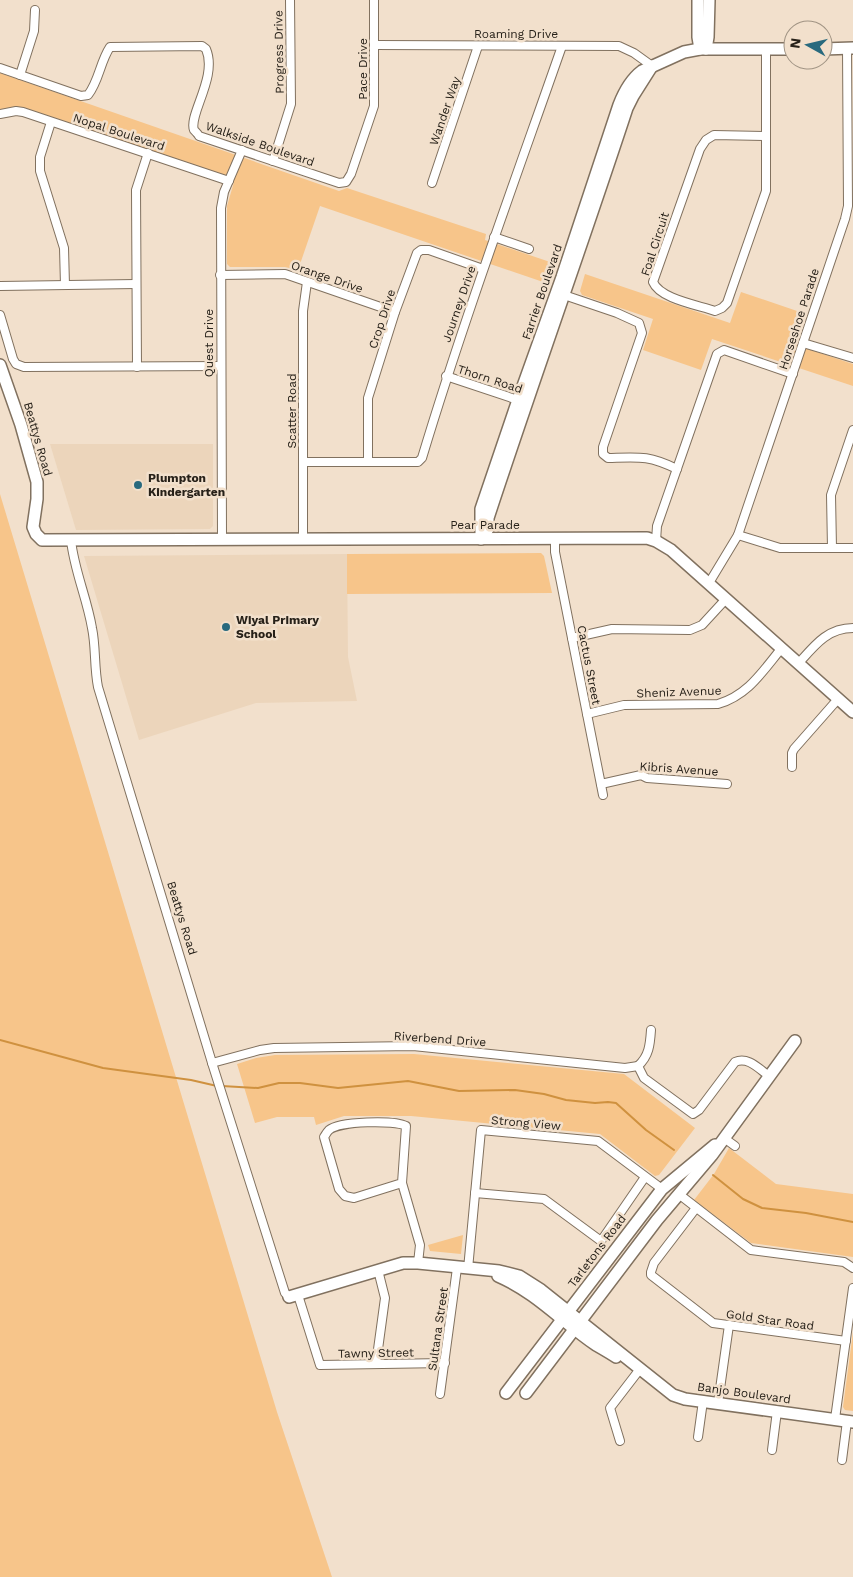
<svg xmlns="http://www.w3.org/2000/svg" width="853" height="1577" font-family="'Work Sans',sans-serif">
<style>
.built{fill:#ecd5bb}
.green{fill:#f7c58a}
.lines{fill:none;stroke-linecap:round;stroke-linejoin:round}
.stream{stroke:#cf913f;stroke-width:2}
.street-casing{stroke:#81715f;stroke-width:10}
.secondary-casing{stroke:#81715f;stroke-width:14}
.street{stroke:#fff;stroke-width:8}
.secondary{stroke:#fff;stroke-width:11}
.poi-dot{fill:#296a7e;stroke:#f2e0cc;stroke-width:2}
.labels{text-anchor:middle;stroke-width:5;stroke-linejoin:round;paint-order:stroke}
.street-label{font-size:12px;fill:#272119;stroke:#f2e0cc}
.poi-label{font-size:12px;font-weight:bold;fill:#272119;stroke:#f2e0cc;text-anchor:start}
</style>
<rect width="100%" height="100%" fill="#f2e0cc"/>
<g class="built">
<polygon points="50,444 213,444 213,526 210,529 76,530"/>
<polygon points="347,554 348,657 357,701 256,703 139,740 84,556"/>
</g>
<g class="green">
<polygon points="0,73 339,191 347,188 486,234 485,240 556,264 549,284 320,206 298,270 285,267 230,267 227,264 227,206 234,182 23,112 0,114"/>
<polygon points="585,274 730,323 741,292 800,312 790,343 853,364 853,386 712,339 701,370 643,350 653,319 582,295 580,291"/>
<polygon points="0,494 277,1412 332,1577 0,1577"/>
<polygon points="541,553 544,556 552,593 347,594 347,554"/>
<polygon points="414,1054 624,1074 695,1128 659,1175 655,1176 600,1134 411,1116 344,1116 316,1125 314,1117 277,1117 255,1123 237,1064 256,1058 275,1055"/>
<polygon points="729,1148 776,1184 853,1194 853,1257 751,1243 694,1200 714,1174"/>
<polygon points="463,1235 461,1254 430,1251 428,1245"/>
<polygon points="853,1332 853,1411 845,1410 843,1407"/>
</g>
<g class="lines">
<g class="stream">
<polyline points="0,1040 103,1068 191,1080 217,1086"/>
<polyline points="222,1086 258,1088 279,1083 300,1083 338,1088 408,1081 459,1091 515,1090 544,1094 566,1100 595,1103 608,1102 616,1103 646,1130 674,1150"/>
<polyline points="713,1175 743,1199 762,1208 806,1213 853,1222"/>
</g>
<g class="street-casing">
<g id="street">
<polyline points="375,45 619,46 634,53 652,66"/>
<path d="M 0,68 L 81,96 L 88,95 C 99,81 100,62 110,47 L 202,46 L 206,49 C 218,77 188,115 194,130 C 195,131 198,134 199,136 L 339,183 L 346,182 L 351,174 L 374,106 L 374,0"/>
<polyline points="20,75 34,31 35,10"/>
<polyline points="0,114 16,111 23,112 229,181"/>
<polyline points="51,122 40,157 40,171 64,248 65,285"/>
<path d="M 766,136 L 714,135 L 706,140 L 700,149 L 653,282 C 660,299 698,305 715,311 L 722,308 L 727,303 L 766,191 L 766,50"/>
<polyline points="273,161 291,104 290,0"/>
<polyline points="432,183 478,46"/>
<polyline points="494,237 529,249"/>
<polyline points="220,275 285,274 395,312"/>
<polyline points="0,286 136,284"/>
<path d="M 561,294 L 617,313 L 639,323 L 642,333 L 603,447 L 603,454 L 608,458 C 639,457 648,455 677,469"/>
<polyline points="0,315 13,359 16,364 24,367 221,366"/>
<polyline points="803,343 853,358"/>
<polyline points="137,367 136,190 148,153"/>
<polyline points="446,376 521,401"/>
<path d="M 303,462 L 418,462 L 422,458 C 464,319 514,183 562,46"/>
<polyline points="368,462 368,398 395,312 417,253 421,250 429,250 483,269"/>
<polyline points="738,535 780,548 853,548"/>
<polyline points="555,538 555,552 603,795"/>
<path d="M 71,540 C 74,570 87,598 92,628 C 96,647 94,667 98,687 L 213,1066 L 285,1293 L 289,1297"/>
<polyline points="222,540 221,208 224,192 242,150"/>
<polyline points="303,540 303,311 307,282"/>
<polyline points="656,541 657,526 717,354 724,350 793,374"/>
<polyline points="832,548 831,495 853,430"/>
<polyline points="709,583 738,535 845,219 848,206 847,48"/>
<polyline points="572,638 612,629 690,630 702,625 725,600"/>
<path d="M 798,664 C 814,646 827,628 853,628"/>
<path d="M 587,714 L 624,705 L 718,704 C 748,695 762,672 781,649"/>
<polyline points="792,767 792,753 794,749 838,699"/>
<polyline points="601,784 641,775 647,778 727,784"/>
<polyline points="212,1063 260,1050 274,1048 413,1046 625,1068 638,1066"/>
<path d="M 638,1066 L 644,1078 L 693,1114 L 699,1110 L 735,1062 C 748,1056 759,1069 769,1076"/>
<path d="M 638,1066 C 649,1056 650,1045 651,1030"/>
<polyline points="724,1138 735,1146"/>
<path d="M 402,1183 L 354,1198 L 345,1196 L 339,1189 L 324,1137 C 326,1134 327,1132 329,1130 C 339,1121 395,1120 406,1126 L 402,1183 L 420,1245 L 418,1263"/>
<polyline points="475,1193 544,1199 601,1241 645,1177"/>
<polyline points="680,1195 751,1250 844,1262 853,1268"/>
<polyline points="696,1208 654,1263 651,1272 651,1275 713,1323 846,1341"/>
<polyline points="468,1269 481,1130 598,1141 662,1189"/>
<polyline points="298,1295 320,1365 445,1363"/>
<polyline points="376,1364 385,1298 378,1270"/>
<polyline points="440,1394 457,1268"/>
<polyline points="718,1403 729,1325"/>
<polyline points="835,1419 853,1288"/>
<polyline points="698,1437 703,1401"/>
<polyline points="620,1441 610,1408 640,1369"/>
<polyline points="772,1450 777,1411"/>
<polyline points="842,1460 847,1421"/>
</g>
</g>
<g class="secondary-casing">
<g id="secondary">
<polyline points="698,0 698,37 700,49"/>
<polyline points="706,49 708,37 709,0"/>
<polyline points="823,49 853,48"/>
<polyline points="0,365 21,425 37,482 37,499 33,527 36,534 42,540 647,538 656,541 671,550 853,712"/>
<path d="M 488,529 L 488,518 C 533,381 582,245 627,108 L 633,96 L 652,66"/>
<path d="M 481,539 L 481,509 L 518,400 L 562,277 L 619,105 C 624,92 630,80 642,71 L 684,52 L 700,49 L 793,49"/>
<path d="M 498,1276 C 537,1293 562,1322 596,1345 C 603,1349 610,1353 616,1357"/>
<polyline points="289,1297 403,1263 418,1263 499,1271 519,1276 541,1290 673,1395 685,1399 853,1422"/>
<polyline points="506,1393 662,1189 715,1145"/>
<polyline points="526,1393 657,1220 712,1155 795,1041"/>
</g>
</g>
<use href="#street" class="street"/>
<use href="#secondary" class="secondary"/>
</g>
<g class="poi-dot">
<circle cx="138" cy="485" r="5"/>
<circle cx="226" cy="627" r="5"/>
</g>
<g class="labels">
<g class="street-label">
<text x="516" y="38">Roaming Drive</text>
<text transform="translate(279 52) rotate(-91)" y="4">Progress Drive</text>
<text transform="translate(363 69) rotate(-90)" y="4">Pace Drive</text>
<text transform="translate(445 111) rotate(-71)" y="4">Wander Way</text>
<text transform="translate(119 132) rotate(18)" y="4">Nopal Boulevard</text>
<text transform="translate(260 144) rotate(19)" y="4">Walkside Boulevard</text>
<text transform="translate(655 244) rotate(-72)" y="4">Foal Circuit</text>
<text transform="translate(327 277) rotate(19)" y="4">Orange Drive</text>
<text transform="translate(542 292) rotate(-71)" y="4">Farrier Boulevard</text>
<text transform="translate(459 304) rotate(-71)" y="4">Journey Drive</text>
<text transform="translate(382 319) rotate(-72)" y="4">Crop Drive</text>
<text transform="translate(799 319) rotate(-72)" y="4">Horseshoe Parade</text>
<text transform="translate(209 343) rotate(-90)" y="4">Quest Drive</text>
<text transform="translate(490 379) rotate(18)" y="4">Thorn Road</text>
<text transform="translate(292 411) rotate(-90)" y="4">Scatter Road</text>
<text transform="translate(38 439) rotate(74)" y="4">Beattys Road</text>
<text x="485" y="529">Pear Parade</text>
<text transform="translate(589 665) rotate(79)" y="4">Cactus Street</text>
<text transform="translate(679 692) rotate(-2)" y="4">Sheniz Avenue</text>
<text transform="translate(679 769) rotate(4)" y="4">Kibris Avenue</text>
<text transform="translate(182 918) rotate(73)" y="4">Beattys Road</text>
<text transform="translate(440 1039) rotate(4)" y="4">Riverbend Drive</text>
<text transform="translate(526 1123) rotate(5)" y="4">Strong View</text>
<text transform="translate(597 1251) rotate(-53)" y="4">Tarletons Road</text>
<text transform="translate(770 1320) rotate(8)" y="4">Gold Star Road</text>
<text transform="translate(438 1329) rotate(-82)" y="4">Sultana Street</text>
<text transform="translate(376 1353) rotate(-1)" y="4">Tawny Street</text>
<text transform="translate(744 1393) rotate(8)" y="4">Banjo Boulevard</text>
</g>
<g class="poi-label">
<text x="148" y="482">Plumpton<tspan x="148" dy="14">Kindergarten</tspan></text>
<text x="236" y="624">Wiyal Primary<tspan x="236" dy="14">School</tspan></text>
</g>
</g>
<g transform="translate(808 45) rotate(278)"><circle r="24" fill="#f2e0cc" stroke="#a19484"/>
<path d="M0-4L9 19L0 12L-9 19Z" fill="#296a7e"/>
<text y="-8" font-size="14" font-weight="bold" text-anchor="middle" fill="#272119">N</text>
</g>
</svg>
